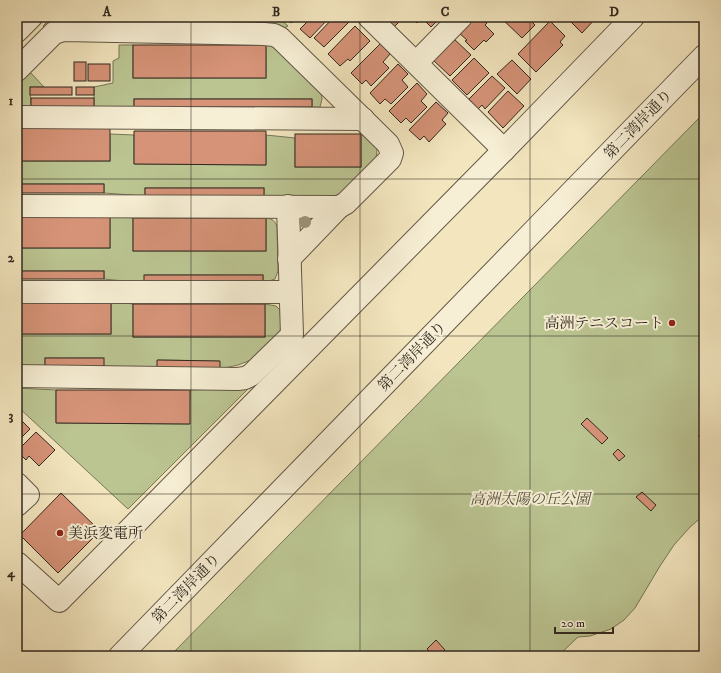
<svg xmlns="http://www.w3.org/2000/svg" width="721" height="673" font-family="'IM FELL DW Pica','Noto Serif JP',serif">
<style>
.green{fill:#bbc592;stroke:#767658}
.building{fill:#d69378;stroke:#31281f}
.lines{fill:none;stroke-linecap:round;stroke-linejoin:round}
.minor-casing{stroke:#625847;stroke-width:24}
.minor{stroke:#f7efd5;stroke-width:22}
.tree{fill:#9c9377}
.grid{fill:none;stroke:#31281f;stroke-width:1;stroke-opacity:0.55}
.poi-dot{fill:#8f2418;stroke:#f7efd5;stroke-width:1.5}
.labels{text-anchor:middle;stroke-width:4;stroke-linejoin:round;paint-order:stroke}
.street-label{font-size:15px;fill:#31281f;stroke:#f7efd5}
.poi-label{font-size:15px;fill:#31281f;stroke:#f7efd5;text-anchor:end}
.park-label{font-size:15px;font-style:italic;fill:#544f3c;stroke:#f7efd5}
.neatline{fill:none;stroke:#31281f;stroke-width:1.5}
.grid-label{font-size:13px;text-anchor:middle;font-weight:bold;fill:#31281f}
</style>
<rect width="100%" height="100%" fill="#f3e6bf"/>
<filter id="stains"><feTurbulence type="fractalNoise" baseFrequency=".005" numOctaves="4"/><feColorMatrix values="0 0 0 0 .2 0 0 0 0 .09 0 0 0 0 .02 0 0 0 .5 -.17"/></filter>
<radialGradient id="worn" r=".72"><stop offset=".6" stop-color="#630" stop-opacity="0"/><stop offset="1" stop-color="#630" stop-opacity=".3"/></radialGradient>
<g class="green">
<polygon points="52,17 70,17 70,21 46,29 43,26"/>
<polygon points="120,17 146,17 146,23 120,22"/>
<polygon points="265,17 278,17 288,26 284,28 275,24 265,23"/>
<polygon points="119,45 133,45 133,78 266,78 266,45 273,45 321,93 322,99 320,107 312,107 312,99 134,99 134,107 94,107 94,87 113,83 113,61 119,58"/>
<polygon points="29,71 44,87 30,87 31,107 17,106 17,85"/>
<polygon points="704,113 704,515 690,527 674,545 660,566 635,608 624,620 611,629 590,636 578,637 558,656 170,656"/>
<path d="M 110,134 L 134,135 L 134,164 L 266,165 L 266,135 L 295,138 L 295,167 L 361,167 L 361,134 C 374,140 379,143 376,158 L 343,194 L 336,196 L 264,196 L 264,188 L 145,188 L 145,196 L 104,193 L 104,184 L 17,184 L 17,161 L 110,161 Z"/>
<path d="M 110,215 L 133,218 L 133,251 L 266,251 L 266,218 C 273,219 275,221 277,227 L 278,271 L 275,279 L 263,283 L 263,275 L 145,275 L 144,283 L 104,279 L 104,271 L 17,271 L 17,248 L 110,248 Z"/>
<polygon points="111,301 133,304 133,337 265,337 265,304 276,306 280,310 281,324 280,332 251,360 238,365 220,369 219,361 158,360 157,369 104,366 103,358 45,358 45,366 17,365 17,334 111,334"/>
<polygon points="17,388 56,390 56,423 189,424 190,390 249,388 128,509 17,406"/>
</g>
<g class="building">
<rect x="146" y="17" width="119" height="6"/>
<polygon points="285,17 297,17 291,23"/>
<polygon points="312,17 330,17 310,38 300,29"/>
<polygon points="334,17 348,17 351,20 324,47 314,38"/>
<polygon points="394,17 401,17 403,18 394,27 389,22"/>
<polygon points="411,17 441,17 431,27 422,18 417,23"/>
<polygon points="475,17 480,17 487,23 485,25 494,34 486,42 484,40 474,50 465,41 467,40 459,33"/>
<polygon points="500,17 527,17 535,25 522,38"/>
<polygon points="566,17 597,17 582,33"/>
<polygon points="550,21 565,36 560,42 563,45 536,72 518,54"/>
<polygon points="355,26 370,41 350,61 348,59 340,66 328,54"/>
<polygon points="453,38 471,55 450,76 432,59"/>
<polygon points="380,44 390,54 383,62 389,68 371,86 366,80 362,84 351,73"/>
<rect x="133" y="45" width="133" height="33"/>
<polygon points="474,58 489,73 467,95 452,80"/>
<polygon points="512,60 531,79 517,94 497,74"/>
<rect x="74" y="62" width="12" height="19"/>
<rect x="88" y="64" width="22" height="17"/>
<polygon points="398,64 408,74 402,80 408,87 391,104 385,99 380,104 370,93"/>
<polygon points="492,76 505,88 485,109 482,105 478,109 469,99"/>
<polygon points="417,83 427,94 421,101 427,107 411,123 406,118 401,123 389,111"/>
<rect x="30" y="87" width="42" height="8"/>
<rect x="76" y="87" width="18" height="8"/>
<polygon points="508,91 524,106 503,128 488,112"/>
<rect x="31" y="98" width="63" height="9"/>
<rect x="134" y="99" width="178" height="8"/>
<polygon points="436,102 448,113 442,120 446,124 429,142 424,136 420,140 409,130"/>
<rect x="17" y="128" width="93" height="33"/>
<polygon points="134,131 266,131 266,165 134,164"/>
<rect x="295" y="134" width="66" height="33"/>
<rect x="17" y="184" width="87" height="9"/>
<rect x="145" y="188" width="119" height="8"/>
<rect x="17" y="215" width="93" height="33"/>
<rect x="133" y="218" width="133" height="33"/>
<rect x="17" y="271" width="87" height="8"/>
<rect x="144" y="275" width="119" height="8"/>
<rect x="17" y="301" width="94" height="33"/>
<rect x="133" y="304" width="132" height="33"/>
<rect x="45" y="358" width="59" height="8"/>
<polygon points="157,360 220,361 220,369 157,369"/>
<polygon points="56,390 190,390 190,424 56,423"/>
<polygon points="17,416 30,429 17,442"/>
<polygon points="587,418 608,438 602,444 581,424"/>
<polygon points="704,430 704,441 698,436"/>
<polygon points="36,432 55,450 39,466 29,456 26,460 17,451"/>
<polygon points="618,449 625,456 619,461 613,454"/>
<polygon points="642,492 656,505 651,511 636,497"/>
<polygon points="61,493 100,531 58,573 20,535"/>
<polygon points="436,640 445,650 439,656 434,656 427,649"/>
</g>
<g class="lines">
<g class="minor-casing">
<g id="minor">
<polyline points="369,17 504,150"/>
<polyline points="17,31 31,17"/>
<polyline points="416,63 461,17"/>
<polyline points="17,70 54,33 63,30 264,34 274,35 280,38 388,144 392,153 390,159 346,203 339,207 17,206"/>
<polyline points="17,117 363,119"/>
<polyline points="289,259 339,207"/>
<polyline points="17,292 290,292"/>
<polyline points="17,376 238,379 245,378 251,375 292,335 288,206"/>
<polyline points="17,484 28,495 17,505"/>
<polyline points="17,563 59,601 504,150 633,17"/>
<polyline points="120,656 704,56"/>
</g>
</g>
<use href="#minor" class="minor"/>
</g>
<circle class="tree" cx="305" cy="222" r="6"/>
<path class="grid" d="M 191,17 L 191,656M 360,17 L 360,656M 530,17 L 530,656M 17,179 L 704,179M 17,336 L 704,336M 17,494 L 704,494"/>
<g class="poi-dot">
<circle cx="672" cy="323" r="4"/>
<circle cx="60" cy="533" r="4"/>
</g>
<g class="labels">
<g class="street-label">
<text transform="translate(638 124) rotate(-46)" y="5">第二湾岸通り</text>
<text transform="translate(412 356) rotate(-46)" y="5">第二湾岸通り</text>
<text transform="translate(186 588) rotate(-46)" y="5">第二湾岸通り</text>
</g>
<g class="poi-label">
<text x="664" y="328">高洲テニスコート</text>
<text x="68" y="538" text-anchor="start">美浜変電所</text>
</g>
<g class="park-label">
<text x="530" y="504">高洲太陽の丘公園</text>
</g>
</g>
<rect width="721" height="673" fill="none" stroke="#f3e6bf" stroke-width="44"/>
<path d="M555 627v6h58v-6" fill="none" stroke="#31281f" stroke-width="2"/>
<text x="561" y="627" font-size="12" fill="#31281f" stroke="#f7efd5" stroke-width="3" paint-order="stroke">20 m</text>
<rect x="22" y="22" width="677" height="629" class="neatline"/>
<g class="grid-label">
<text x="107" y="16">A</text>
<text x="276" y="16">B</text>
<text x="445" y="16">C</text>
<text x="614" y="16">D</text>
<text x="11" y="105">1</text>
<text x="11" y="262">2</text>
<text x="11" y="420">3</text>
<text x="11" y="577">4</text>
</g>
<rect width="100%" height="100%" filter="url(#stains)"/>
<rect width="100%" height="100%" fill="url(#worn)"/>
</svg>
